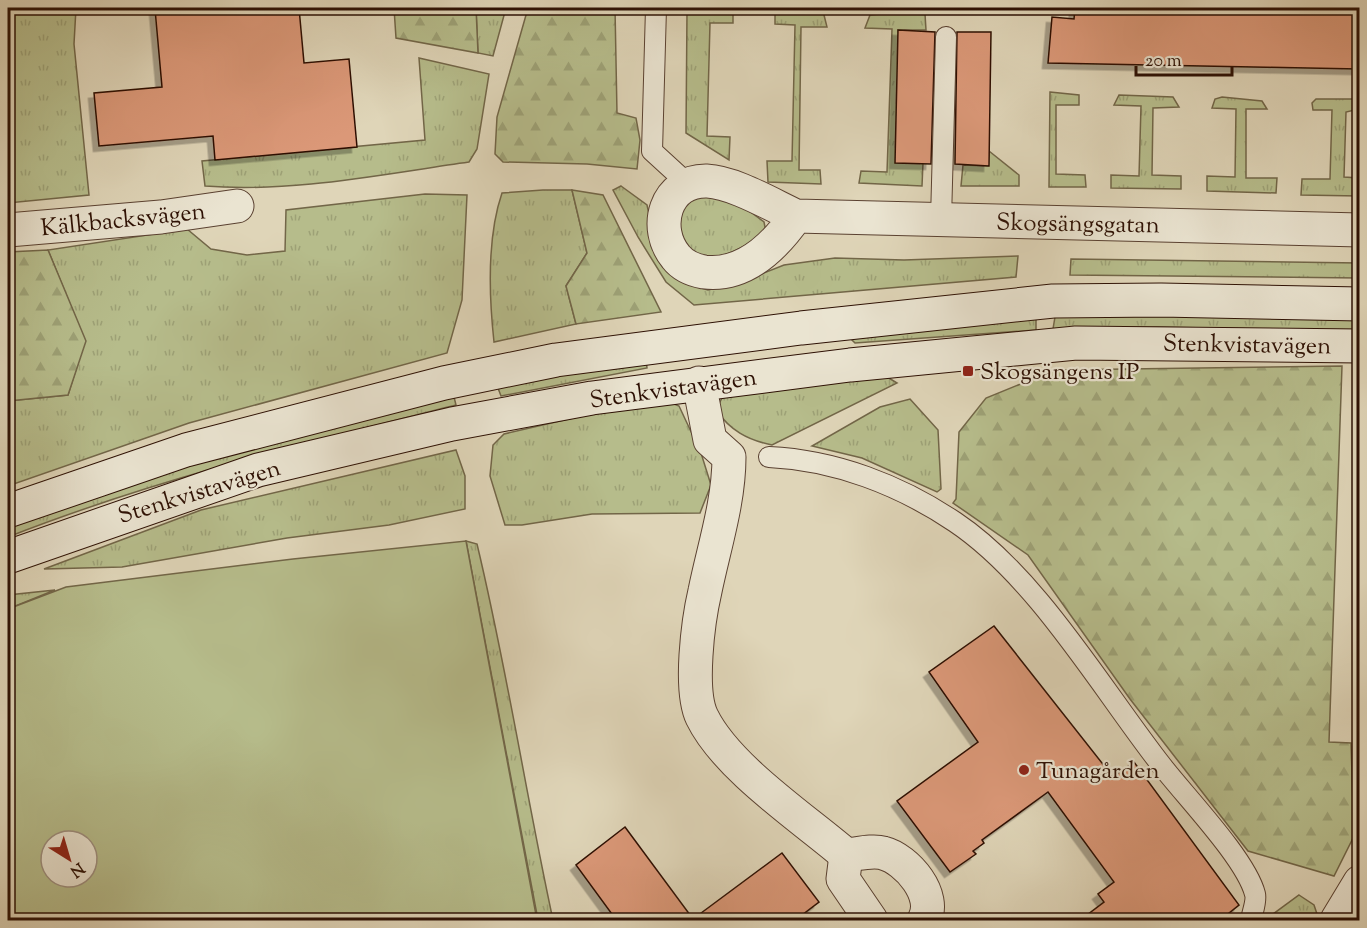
<svg xmlns="http://www.w3.org/2000/svg" width="1367" height="928" font-family="'Sorts Mill Goudy',serif">
<style>
.grass{fill:url(#grass-tufts);stroke:#726648;stroke-width:1.5}
.forest{fill:url(#forest-firs);stroke:#726648;stroke-width:1.5}
.pitch{fill:#b6bc8b;stroke:#726648;stroke-width:1.5;fill-rule:evenodd}
.building{fill:#db9878;stroke:#2d1004;stroke-width:1.5;filter:url(#shadow)}
.lines{fill:none;stroke-linecap:round;stroke-linejoin:round}
.service-casing{stroke:#5a4131;stroke-width:22}
.minor-casing{stroke:#5a4131;stroke-width:35}
.secondary-casing{stroke:#2d1004;stroke-width:35}
.service{stroke:#eae4d1;stroke-width:20}
.minor{stroke:#eae4d1;stroke-width:33}
.secondary{stroke:#eae4d1;stroke-width:33}
.poi-dot{fill:#8f2418;stroke:#eae4d1;stroke-width:2}
.labels{text-anchor:middle;stroke-width:4.5;stroke-linejoin:round;paint-order:stroke}
.street-label{font-size:24px;fill:#2d1004;stroke:#eae4d1}
.poi-label{font-size:24px;fill:#2d1004;stroke:#eae4d1;text-anchor:start}
</style>
<defs>
<pattern id="grass-tufts" width="24" height="20" patternUnits="userSpaceOnUse" patternTransform="scale(1.5)"><rect width="24" height="20" fill="#b6bc8b"/><path d="M3 7l-1-3M5 7V3M7 7l1-3M15 17l-1-3M17 17v-4M19 17l1-3" fill="none" stroke="#9da176"/></pattern>
<pattern id="forest-firs" width="22" height="20" patternUnits="userSpaceOnUse" patternTransform="scale(1.5)"><rect width="22" height="20" fill="#b6bc8b"/><path d="M5 1l3.5 6h-7zM16 11l3.5 6h-7z" fill="#9da176"/></pattern>
<filter id="shadow"><feDropShadow dx="-5.5" dy="5.5" stdDeviation="0" flood-color="#0004"/></filter>
</defs>
<rect width="100%" height="100%" fill="#dfd5b8"/>
<filter id="stains"><feTurbulence type="fractalNoise" baseFrequency=".00333" numOctaves="4"/><feColorMatrix values="0 0 0 0 .2 0 0 0 0 .09 0 0 0 0 .02 0 0 0 .5 -.17"/></filter>
<radialGradient id="worn" r=".72"><stop offset=".6" stop-color="#630" stop-opacity="0"/><stop offset="1" stop-color="#630" stop-opacity=".3"/></radialGradient>
<g class="grass">
<polygon points="8,8 76,8 74,44 89,195 8,203"/>
<polygon points="476,8 506,8 493,56 478,53"/>
<polygon points="823,11 827,27 801,27 799,170 820,170 821,184 768,182 767,161 792,161 795,25 775,24 775,12"/>
<polygon points="687,12 733,12 733,23 710,23 707,136 730,137 729,160 686,133"/>
<polygon points="892,13 925,14 926,30 898,30 923,163 922,186 859,183 861,171 887,172 892,29 865,28 870,15"/>
<path d="M 419,58 L 489,74 L 477,149 L 469,162 C 383,174 292,193 205,186 L 202,161 L 425,140 Z"/>
<polygon points="1050,92 1079,95 1079,105 1056,105 1056,174 1085,175 1086,187 1049,187"/>
<polygon points="1119,95 1173,97 1179,107 1153,108 1152,175 1181,176 1181,189 1111,188 1111,175 1139,176 1141,106 1114,105"/>
<polygon points="1222,97 1262,101 1267,109 1246,109 1246,178 1277,178 1276,193 1207,191 1207,176 1235,177 1236,109 1212,108 1215,99"/>
<polygon points="1316,99 1353,99 1359,101 1359,109 1346,112 1344,177 1359,178 1359,196 1301,195 1302,179 1330,179 1332,110 1313,110 1312,103"/>
<polygon points="989,151 1019,175 1019,186 961,186 963,165 988,166"/>
<polygon points="621,186 647,205 654,237 684,283 708,290 744,281 784,265 835,258 904,260 1018,256 1016,277 694,305 666,282 638,237 613,190"/>
<path d="M 543,190 L 572,190 L 587,253 L 566,286 L 576,324 L 494,342 C 489,296 487,237 502,193 Z"/>
<polygon points="425,194 467,195 462,300 447,353 189,423 8,486 8,401 68,395 85,341 48,250 187,229 211,249 247,255 285,251 286,210"/>
<path d="M 695,195 L 733,199 L 764,222 L 766,232 C 753,242 729,256 712,258 C 688,261 670,229 681,209 C 684,204 691,199 695,195 Z"/>
<polygon points="1071,259 1359,263 1359,278 1070,275"/>
<polygon points="1083,315 1360,319 1359,331 1158,327 1053,329 1055,317"/>
<polygon points="1036,319 1036,330 855,343 849,337"/>
<polygon points="646,360 647,368 501,396 498,388 508,383"/>
<path d="M 874,369 L 897,383 L 772,445 C 747,440 730,430 716,410 L 726,390 Z"/>
<path d="M 454,397 L 456,405 C 305,443 153,480 8,537 L 8,526 L 153,475 Z"/>
<polygon points="660,398 679,406 701,453 711,485 700,513 592,514 522,525 505,525 490,476 493,445 504,434"/>
<polygon points="910,399 938,430 941,489 937,492 862,458 812,446 880,407"/>
<polygon points="456,450 465,476 465,509 389,525 287,538 122,567 44,569 201,510"/>
<path d="M 466,541 L 477,544 C 507,669 526,795 553,920 L 538,920 Z"/>
<polygon points="55,590 8,609 8,595"/>
<polygon points="1299,895 1314,905 1317,914 1313,920 1268,920 1269,917"/>
</g>
<g class="forest">
<polygon points="394,8 476,8 478,53 396,38"/>
<polygon points="528,8 615,8 617,113 636,118 640,140 637,169 587,164 503,162 495,154 497,117"/>
<polygon points="572,190 603,195 661,312 576,324 566,286 587,253"/>
<polygon points="48,250 86,341 68,395 8,401 8,252"/>
<polygon points="1342,366 1329,742 1351,743 1354,836 1334,876 1248,851 1130,699 1028,555 953,503 956,499 959,432 986,398 1055,370"/>
</g>
<path class="pitch" d="M 466,541 L 537,920 L 8,920 L 8,609 L 66,587 L 293,559 ZM 51,841 L 87,841 L 87,877 L 51,877 Z"/>
<g class="building">
<polygon points="170,8 299,8 304,63 349,59 357,147 215,160 213,136 99,146 94,93 162,87 155,9"/>
<polygon points="1075,8 1359,8 1359,69 1048,63 1052,17 1074,19"/>
<polygon points="898,30 935,32 931,164 895,163"/>
<polygon points="957,32 991,32 989,166 955,164"/>
<polygon points="994,626 1113,777 1134,762 1239,905 1219,921 1079,921 1104,902 1098,894 1114,882 1048,792 982,840 984,843 973,851 976,854 950,872 897,801 978,742 929,672"/>
<polygon points="625,827 693,919 782,853 819,902 794,921 617,921 576,865"/>
</g>
<g class="lines">
<g class="service-casing">
<g id="service">
<polyline points="656,8 652,151 688,184"/>
<polyline points="941,219 946,37"/>
<path d="M 769,457 C 835,460 900,485 955,522 C 1037,577 1101,688 1162,766 C 1186,797 1246,859 1255,894 C 1257,901 1252,913 1251,920"/>
</g>
</g>
<g class="minor-casing">
<g id="minor">
<path d="M 796,216 C 775,246 744,277 704,272 C 693,270 683,266 676,257 C 652,228 665,180 707,181 C 733,182 772,205 796,216 L 1360,230"/>
<polyline points="8,230 161,217 237,206"/>
<path d="M 699,383 L 710,440 L 729,457 C 729,502 714,547 705,591 C 698,621 689,690 702,717 C 727,768 803,818 846,855 C 857,854 873,850 883,853 C 907,859 938,896 924,920"/>
<polyline points="846,855 843,879 871,920"/>
<polyline points="1337,920 1360,882"/>
</g>
</g>
<g class="secondary-casing">
<g id="secondary">
<polyline points="8,511 186,450 444,383 556,360 801,328 1053,301 1161,300 1360,304"/>
<polyline points="8,557 258,470 452,424 592,398 850,365 1076,343 1360,346"/>
</g>
</g>
<use href="#service" class="service"/>
<use href="#minor" class="minor"/>
<use href="#secondary" class="secondary"/>
</g>
<g class="poi-dot">
<rect x="962" y="365" width="12" height="12" rx="3"/>
<circle cx="1024" cy="770" r="6"/>
</g>
<g class="labels">
<g class="street-label">
<text transform="translate(123 219) rotate(-6)" y="8">Kälkbacksvägen</text>
<text transform="translate(1078 223) rotate(1)" y="8">Skogsängsgatan</text>
<text transform="translate(1247 344) rotate(1)" y="8">Stenkvistavägen</text>
<text transform="translate(673 388) rotate(-8)" y="8">Stenkvistavägen</text>
<text transform="translate(199 491) rotate(-17)" y="8">Stenkvistavägen</text>
</g>
<g class="poi-label">
<text x="980" y="379">Skogsängens IP</text>
<text x="1036" y="778">Tunagården</text>
</g>
</g>
<rect width="1367" height="928" fill="none" stroke="#dfd5b8" stroke-width="30"/>
<rect x="9" y="9" width="1349" height="910" fill="none" stroke="#2d1004" stroke-width="3"/>
<rect x="15" y="15" width="1337" height="898" fill="none" stroke="#2d1004" stroke-width="1.5"/>
<g transform="translate(69 859) rotate(143)"><circle r="28" fill="#eae4d1" stroke="#9e8f7f" stroke-width="1.5"/>
<path d="M0-4.5L10 22L0 15L-10 22Z" fill="#8f2418"/>
<text y="-9" font-size="16" font-weight="bold" text-anchor="middle" fill="#2d1004">N</text>
</g>
<path d="M1136 66v9h96v-9" fill="none" stroke="#2d1004" stroke-width="3"/>
<text x="1145" y="66" font-size="18" fill="#2d1004" stroke="#eae4d1" stroke-width="4.5" paint-order="stroke">20 m</text>
<rect width="100%" height="100%" filter="url(#stains)"/>
<rect width="100%" height="100%" fill="url(#worn)"/>
</svg>
